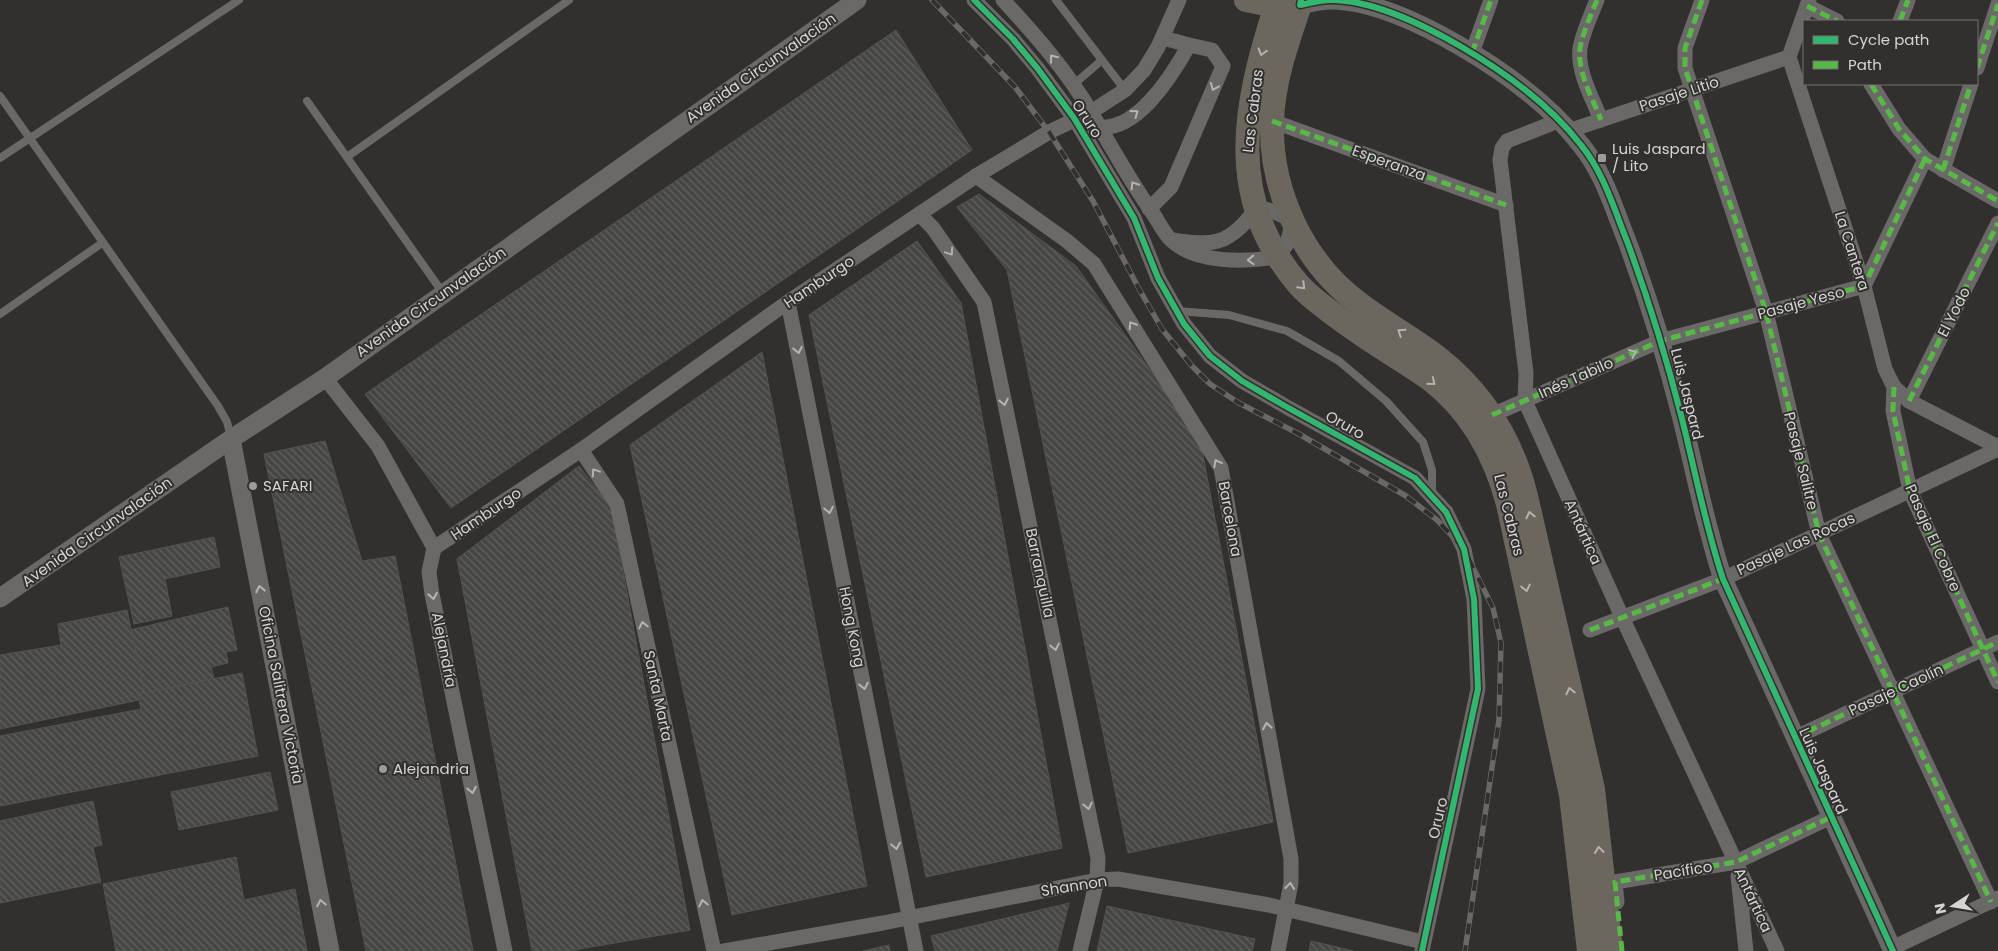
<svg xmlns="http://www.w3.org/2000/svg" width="1998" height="951" font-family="Poppins,sans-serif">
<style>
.building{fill:url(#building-back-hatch);stroke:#545352}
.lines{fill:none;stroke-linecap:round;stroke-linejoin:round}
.service{stroke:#6a6968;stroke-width:8}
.minor{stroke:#6a6968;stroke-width:15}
.tertiary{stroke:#6a6968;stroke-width:19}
.primary{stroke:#6b675f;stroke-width:24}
.rail-casing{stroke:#686867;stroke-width:5.5}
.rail{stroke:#32302e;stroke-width:4;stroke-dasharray:11;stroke-linecap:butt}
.quiet{stroke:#58b947;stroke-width:5;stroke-dasharray:10 5;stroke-linecap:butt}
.cycleway-casing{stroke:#32302e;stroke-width:9}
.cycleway{stroke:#33b770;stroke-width:6}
.oneway{stroke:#b5b3b0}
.oneway2{stroke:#b5b4b2}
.poi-dot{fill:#9c9b99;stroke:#32302e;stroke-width:2}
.labels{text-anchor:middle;stroke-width:4;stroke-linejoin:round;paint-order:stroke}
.street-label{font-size:15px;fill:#d5d4d2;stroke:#32302e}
.poi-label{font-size:15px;fill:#d5d4d2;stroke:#32302e;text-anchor:start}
</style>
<defs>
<pattern id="building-back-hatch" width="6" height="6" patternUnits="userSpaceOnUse" patternTransform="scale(1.25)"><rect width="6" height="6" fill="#464644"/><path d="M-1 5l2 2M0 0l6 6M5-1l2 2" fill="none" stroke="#60605e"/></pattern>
</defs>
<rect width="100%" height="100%" fill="#31302f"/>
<g class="building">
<polygon points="896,30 972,150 451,508 365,394"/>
<polygon points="979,194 1076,266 1200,440 1273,822 1128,853 1007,270 957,207"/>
<polygon points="917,241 961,303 1062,848 926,877 809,315"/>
<polygon points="762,352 867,886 732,915 630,445"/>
<polygon points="325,441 362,561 395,556 473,951 366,951 264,454"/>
<polygon points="579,466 611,507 690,930 568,951 532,951 457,559"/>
<polygon points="214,537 220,567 165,579 172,616 134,624 119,557"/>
<polygon points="228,607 237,650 226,652 228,663 211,667 214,678 145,693 130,630"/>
<polygon points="127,610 145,693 138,693 139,700 0,729 0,655 61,645 58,624"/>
<polygon points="242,673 258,756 0,806 0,736 141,709 138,693 145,693"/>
<polygon points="270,772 278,810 179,830 171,792"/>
<polygon points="93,801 102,845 93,847 101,882 0,903 0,821"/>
<polygon points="236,857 244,900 295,889 307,951 116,951 103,884"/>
<polygon points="1069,903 1057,951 935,951 931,936"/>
<polygon points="1107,906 1255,939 1252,951 1097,951"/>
<polygon points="1311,941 1354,951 1309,951"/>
<polygon points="889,945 890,951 862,951"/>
</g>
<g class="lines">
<g class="service">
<polyline points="1056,0 1125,90"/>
<polyline points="1073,85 1102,60"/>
<polyline points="0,96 218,406 227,422 231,437"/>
<polyline points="307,101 443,293"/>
<polyline points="347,157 569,0"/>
<polyline points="0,158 239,0"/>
<polyline points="1177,311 1229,315 1287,331 1339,361 1386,401 1423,442 1432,470 1432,495"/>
<polyline points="0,314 102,243"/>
</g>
<g class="minor">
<polyline points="974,0 1013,39 1038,69 1074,118 1134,218 1158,278 1184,324 1210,356 1242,381 1285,406 1415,478 1446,512 1464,549 1474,599 1478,689 1422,951"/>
<path d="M 1003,0 C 1036,36 1068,72 1092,114 C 1112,148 1131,183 1154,215 C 1159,223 1164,233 1171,240 C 1196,264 1246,262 1277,257 L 1287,244 L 1293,221 C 1243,195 1264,214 1229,236 C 1213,247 1189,242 1172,240"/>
<path d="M 1597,0 C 1591,15 1583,32 1580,48 C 1577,72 1593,99 1601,120"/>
<polyline points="1702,0 1685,48 1685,68 1766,312 1819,534 1991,902"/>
<polyline points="1809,0 1789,57 1864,286 1885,369 1894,387 1909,401 1998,447"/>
<polyline points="1807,6 1837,21"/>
<polyline points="1900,21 1908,0"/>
<polyline points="1472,53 1491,0"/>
<polyline points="1977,68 1998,4"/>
<polyline points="1871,84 1899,129 1925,159 1998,201"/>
<polyline points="1272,121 1506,205"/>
<polyline points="1558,121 1507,141 1502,148 1500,160 1526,373 1525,401 1622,617 1777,951"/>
<path d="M 1091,125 C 1133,140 1173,74 1189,45 L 1163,38"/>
<polyline points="1568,131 1789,57"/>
<polyline points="1943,170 1971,84"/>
<polyline points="976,176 1067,241 1094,264 1221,468 1291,859 1291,883 1278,951"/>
<polyline points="1149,209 1171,187 1223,66 1212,50 1189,45"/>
<polyline points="919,214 933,228 984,302 1098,858 1097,880 1080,951"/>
<polyline points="788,302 916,951"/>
<polyline points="325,378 378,446 434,548 429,572 432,594 505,951"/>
<polyline points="1894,387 1893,411 1910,491 1998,682"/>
<polyline points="1909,401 1998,223"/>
<polyline points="1492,415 1660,341 1864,286 1925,159"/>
<polyline points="581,450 617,504 714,951"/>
<polyline points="434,548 581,450 788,302 976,176 1049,132 1091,112 1125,90 1144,70 1158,47 1179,0"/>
<polyline points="1590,630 1723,579 1998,449"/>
<polyline points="1794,738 1998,642"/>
<polyline points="1738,876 1746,951"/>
<polyline points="1617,902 1615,882 1736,862 1831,817"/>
<polyline points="1892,948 1998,898"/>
<polyline points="724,951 883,923 1097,880 1118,879 1269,905 1423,942"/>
</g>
<g class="tertiary">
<path d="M 1300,5 C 1310,3 1320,0 1331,0 C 1372,0 1424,25 1460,46 C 1503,71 1550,105 1581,145 C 1604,173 1614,209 1627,241 C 1648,298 1666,356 1681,415 C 1695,470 1705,525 1723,579 L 1893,951"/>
<polyline points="231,439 330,951"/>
<polyline points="0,598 231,439 325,378 857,0"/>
</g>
<g class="primary">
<path d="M 1246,0 L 1276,6 L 1300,5 C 1287,43 1273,82 1272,122 C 1270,192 1304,264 1361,305 C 1385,323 1412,338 1436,356 C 1482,392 1512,439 1526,496 L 1593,789 L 1611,951"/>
<path d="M 1276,6 C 1244,105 1224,199 1299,285 C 1312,300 1344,322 1361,334 C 1384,350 1409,364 1431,380 C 1471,411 1495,455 1508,504 L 1571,795 L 1589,951"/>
</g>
<g class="rail-casing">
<polyline id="rail" points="932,0 1015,87 1049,132 1093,201 1138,287 1162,329 1191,365 1210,384 1239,403 1299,434 1406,496 1437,520 1464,549 1493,608 1501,643 1499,720 1465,951"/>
</g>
<use href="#rail" class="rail"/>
<g class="quiet">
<path d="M 1597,0 C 1591,15 1583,32 1580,48 C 1577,72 1593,99 1601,120"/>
<polyline points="1702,0 1685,48 1685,68 1766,312 1819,534 1991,902"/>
<polyline points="1807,6 1837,21"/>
<polyline points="1900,21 1908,0"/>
<polyline points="1472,53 1491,0"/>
<polyline points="1977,68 1998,4"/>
<polyline points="1871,84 1899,129 1925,159 1998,201"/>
<polyline points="1272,121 1506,205"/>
<polyline points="1943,170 1971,84"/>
<polyline points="1894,387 1893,411 1910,491 1998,682"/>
<polyline points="1909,401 1998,223"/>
<polyline points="1492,415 1660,341 1864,286 1925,159"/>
<polyline points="1590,630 1723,579"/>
<polyline points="1794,738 1998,642"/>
<polyline points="1622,951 1615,882 1736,862 1831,817"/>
</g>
<g class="cycleway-casing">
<g id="cycleway">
<polyline points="974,0 1013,39 1038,69 1074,118 1134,218 1158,278 1184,324 1210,356 1242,381 1285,406 1415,478 1446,512 1464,549 1474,599 1478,689 1422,951"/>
<path d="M 1301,0 L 1300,5 C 1310,3 1320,0 1331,0 C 1372,0 1424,25 1460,46 C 1503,71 1550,105 1581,145 C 1604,173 1614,209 1627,241 C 1648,298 1666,356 1681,415 C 1695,470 1705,525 1723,579 L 1893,951"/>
</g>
</g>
<use href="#cycleway" class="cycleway"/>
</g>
<defs><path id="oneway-chevron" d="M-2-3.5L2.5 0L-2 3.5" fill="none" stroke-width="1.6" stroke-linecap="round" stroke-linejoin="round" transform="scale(1.25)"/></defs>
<g class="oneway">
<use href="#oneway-chevron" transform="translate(1262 52) rotate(106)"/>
<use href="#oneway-chevron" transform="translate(1302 286) rotate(45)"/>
<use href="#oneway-chevron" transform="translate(1401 332) rotate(-146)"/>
<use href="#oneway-chevron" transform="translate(1432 382) rotate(39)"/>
<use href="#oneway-chevron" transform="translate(1530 515) rotate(-103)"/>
<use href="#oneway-chevron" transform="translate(1526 588) rotate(78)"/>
<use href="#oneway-chevron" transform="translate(1570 691) rotate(-103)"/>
<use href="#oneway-chevron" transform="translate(1599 850) rotate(-96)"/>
</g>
<g class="oneway2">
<use href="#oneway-chevron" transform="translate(1053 58) rotate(-128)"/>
<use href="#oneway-chevron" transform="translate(1214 87) rotate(113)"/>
<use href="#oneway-chevron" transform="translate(1135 113) rotate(-36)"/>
<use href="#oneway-chevron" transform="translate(1134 185) rotate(-122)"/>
<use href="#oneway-chevron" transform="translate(950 252) rotate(56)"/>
<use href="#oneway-chevron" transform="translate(1251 260) rotate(178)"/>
<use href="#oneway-chevron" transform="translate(1132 325) rotate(-122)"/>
<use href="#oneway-chevron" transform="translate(798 350) rotate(79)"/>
<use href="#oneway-chevron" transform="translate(1633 353) rotate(-24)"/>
<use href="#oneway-chevron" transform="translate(1004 402) rotate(78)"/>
<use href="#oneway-chevron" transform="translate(1217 463) rotate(-118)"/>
<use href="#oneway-chevron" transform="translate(595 472) rotate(-124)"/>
<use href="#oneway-chevron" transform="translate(829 510) rotate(79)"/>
<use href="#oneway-chevron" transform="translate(260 589) rotate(-101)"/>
<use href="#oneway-chevron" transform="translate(433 596) rotate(80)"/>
<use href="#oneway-chevron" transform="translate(643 625) rotate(-102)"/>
<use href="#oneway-chevron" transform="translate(1055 647) rotate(78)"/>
<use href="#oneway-chevron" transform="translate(864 686) rotate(79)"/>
<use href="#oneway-chevron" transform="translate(1267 726) rotate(-100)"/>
<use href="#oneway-chevron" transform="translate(472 790) rotate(79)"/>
<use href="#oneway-chevron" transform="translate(1088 806) rotate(78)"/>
<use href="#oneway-chevron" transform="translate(896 846) rotate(79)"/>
<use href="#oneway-chevron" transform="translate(1290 886) rotate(-83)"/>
<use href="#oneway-chevron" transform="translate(321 903) rotate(-101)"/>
<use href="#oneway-chevron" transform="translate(703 903) rotate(-102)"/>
</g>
<g class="poi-dot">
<rect x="1597" y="153" width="10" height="10" rx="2.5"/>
<circle cx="253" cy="486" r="5"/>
<circle cx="383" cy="769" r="5"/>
</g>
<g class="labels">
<g class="street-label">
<text transform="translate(761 68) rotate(-35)" y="5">Avenida Circunvalación</text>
<text transform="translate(1679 94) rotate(-18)" y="5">Pasaje Litio</text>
<text transform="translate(1253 111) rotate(-83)" y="5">Las Cabras</text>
<text transform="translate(1087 119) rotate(57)" y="5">Oruro</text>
<text transform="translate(1389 163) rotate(20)" y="5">Esperanza</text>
<text transform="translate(1852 251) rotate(72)" y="5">La Cantera</text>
<text transform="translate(819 282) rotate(-34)" y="5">Hamburgo</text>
<text transform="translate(431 302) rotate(-35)" y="5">Avenida Circunvalación</text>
<text transform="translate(1801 303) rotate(-15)" y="5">Pasaje Yeso</text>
<text transform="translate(1954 312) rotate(-63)" y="5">El Yodo</text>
<text transform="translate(1576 378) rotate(-24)" y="5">Inés Tabilo</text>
<text transform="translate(1687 394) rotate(76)" y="5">Luis Jaspard</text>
<text transform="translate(1345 425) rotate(29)" y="5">Oruro</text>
<text transform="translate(1801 461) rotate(76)" y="5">Pasaje Salitre</text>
<text transform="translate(486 514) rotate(-34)" y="5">Hamburgo</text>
<text transform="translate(1509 515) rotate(76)" y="5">Las Cabras</text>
<text transform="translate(1230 519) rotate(80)" y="5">Barcelona</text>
<text transform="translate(97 532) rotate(-35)" y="5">Avenida Circunvalación</text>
<text transform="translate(1583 532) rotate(66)" y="5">Antártica</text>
<text transform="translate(1933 538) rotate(66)" y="5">Pasaje El Cobre</text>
<text transform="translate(1796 544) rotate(-25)" y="5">Pasaje Las Rocas</text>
<text transform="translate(1040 573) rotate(78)" y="5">Barranquilla</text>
<text transform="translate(852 627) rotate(79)" y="5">Hong Kong</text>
<text transform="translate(444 650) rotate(79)" y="5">Alejandría</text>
<text transform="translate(1896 690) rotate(-25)" y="5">Pasaje Caolín</text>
<text transform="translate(281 695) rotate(79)" y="5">Oficina Salitrera Victoria</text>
<text transform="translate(658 696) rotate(78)" y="5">Santa Marta</text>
<text transform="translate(1823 771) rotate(65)" y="5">Luis Jaspard</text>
<text transform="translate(1438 818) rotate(-77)" y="5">Oruro</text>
<text transform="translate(1683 871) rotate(-9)" y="5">Pacífico</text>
<text transform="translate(1074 886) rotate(-9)" y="5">Shannon</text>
<text transform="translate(1753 900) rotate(65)" y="5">Antártica</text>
</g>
<g class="poi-label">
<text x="1612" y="154">Luis Jaspard<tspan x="1612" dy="17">/ Lito</tspan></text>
<text x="263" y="491">SAFARI</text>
<text x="393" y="774">Alejandria</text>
</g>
</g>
<rect x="1803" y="20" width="175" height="65" fill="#32302e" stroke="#737270"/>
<rect x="1813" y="36" width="25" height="8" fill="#33b770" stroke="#737270"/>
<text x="1848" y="45" font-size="15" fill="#d5d4d2">Cycle path</text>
<rect x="1813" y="61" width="25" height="8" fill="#58b947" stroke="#737270"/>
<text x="1848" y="70" font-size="15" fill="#d5d4d2">Path</text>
<g transform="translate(1953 906) rotate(258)" stroke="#32302e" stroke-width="4" paint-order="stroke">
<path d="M0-4L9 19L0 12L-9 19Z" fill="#d5d4d2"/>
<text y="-8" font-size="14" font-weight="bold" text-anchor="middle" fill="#d5d4d2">N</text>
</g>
</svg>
